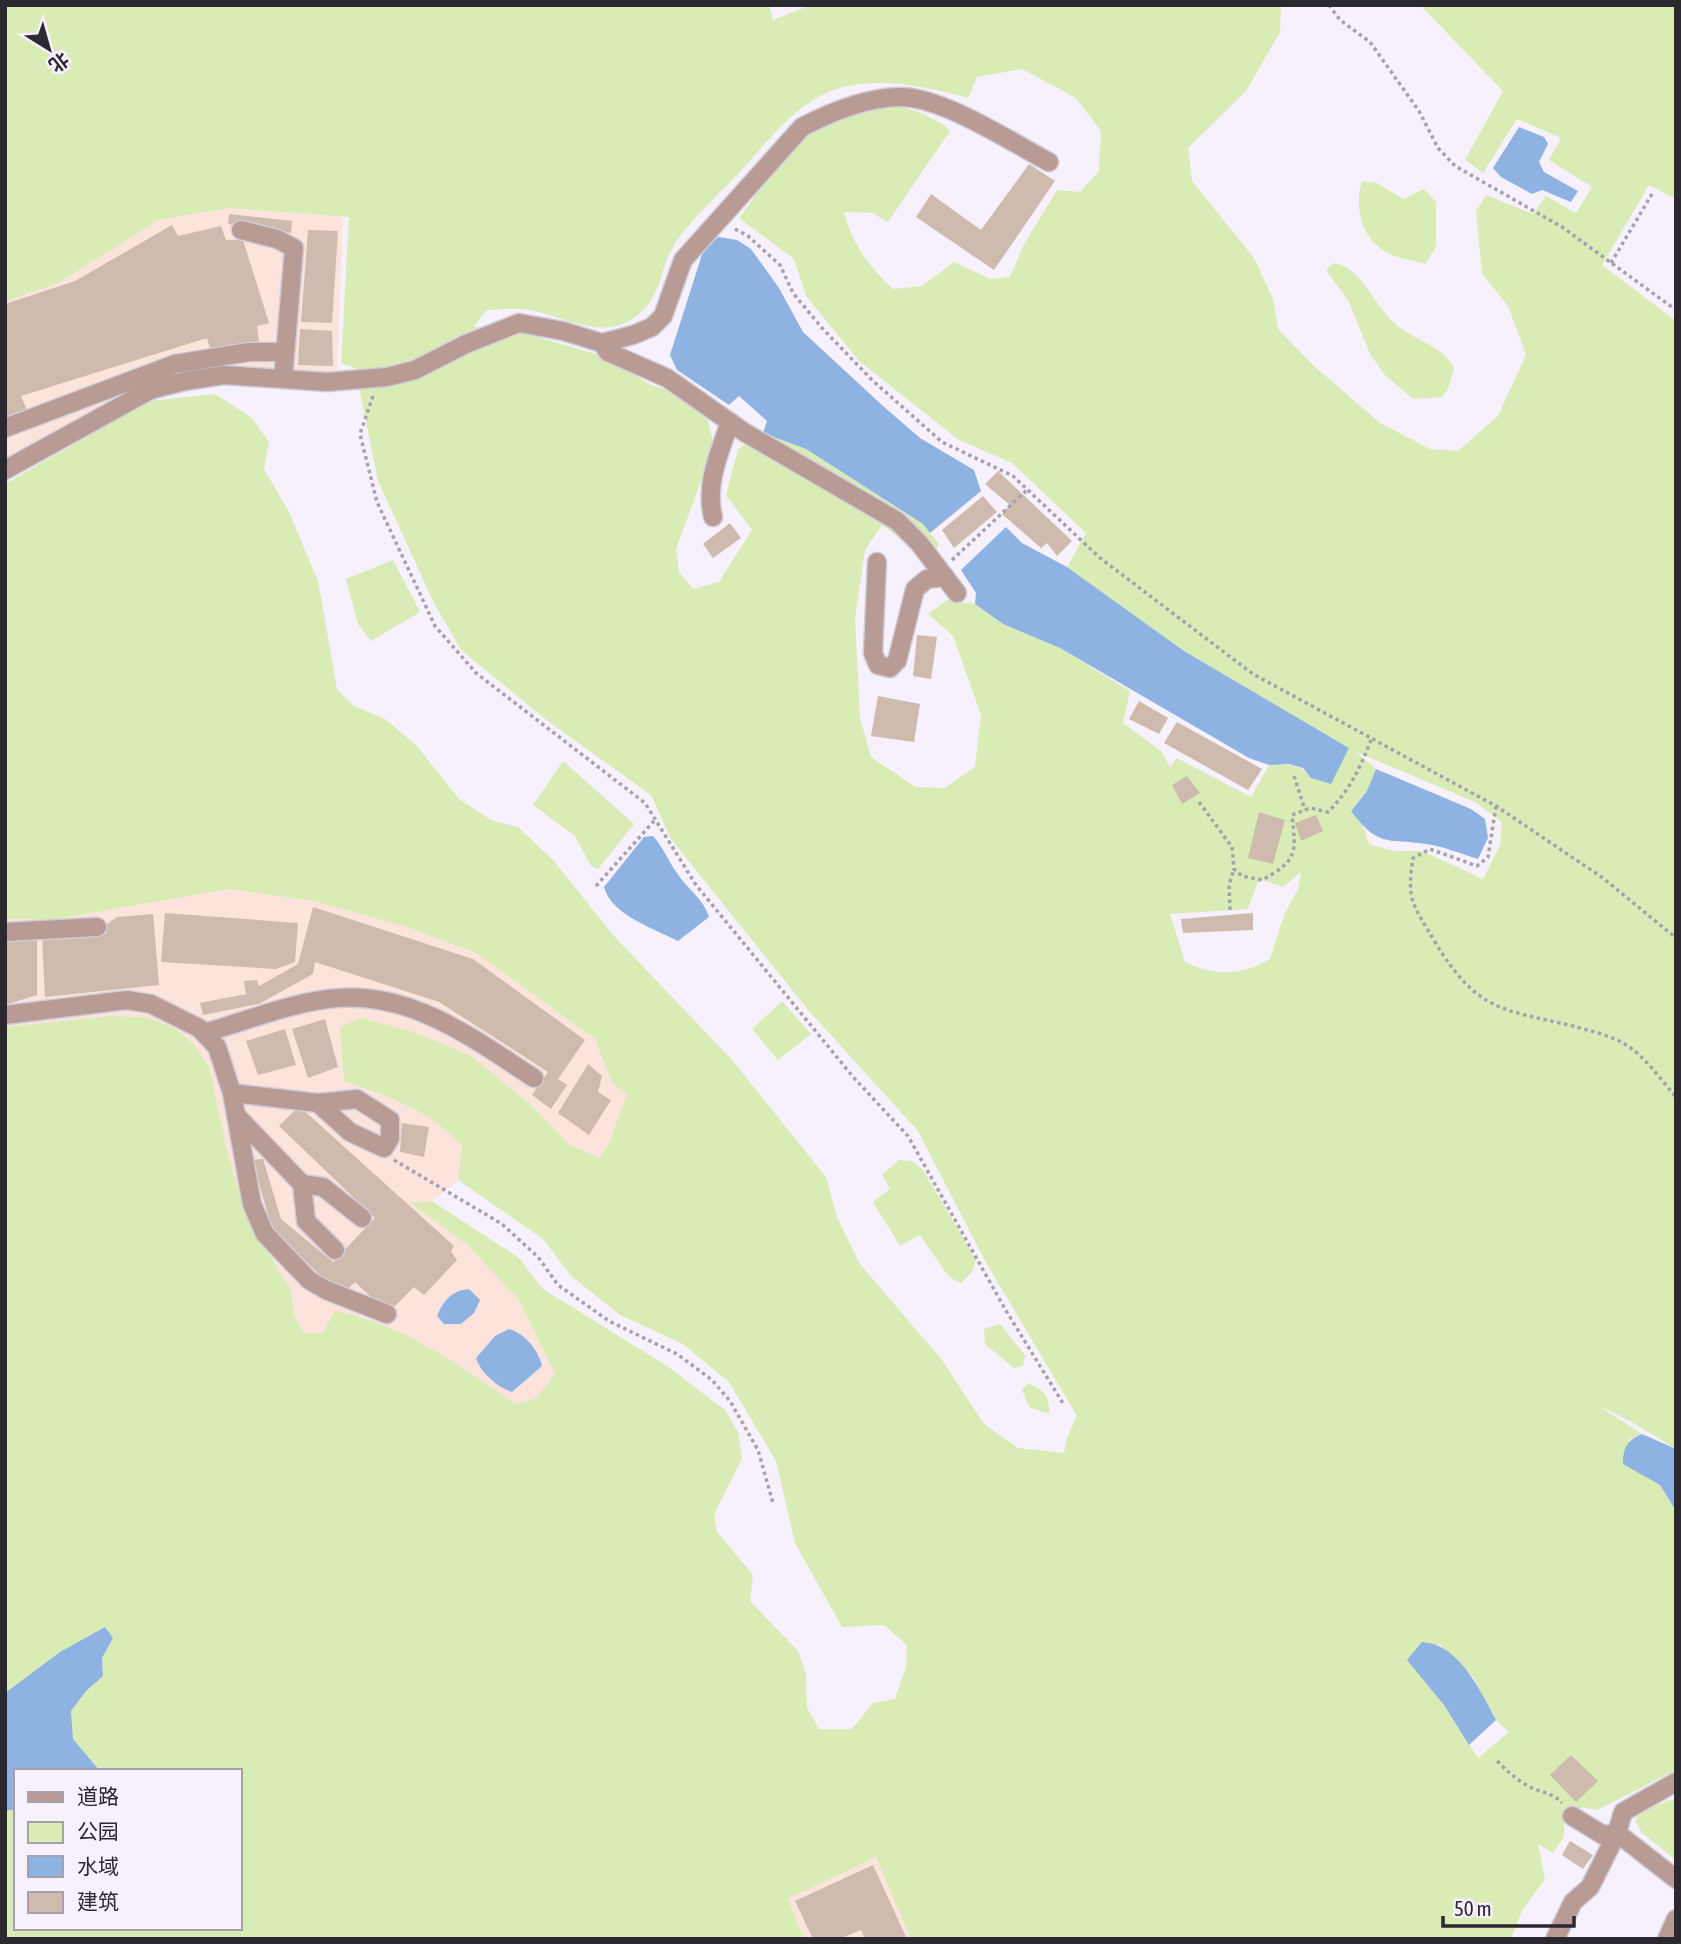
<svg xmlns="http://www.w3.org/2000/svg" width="1681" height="1944" font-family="'Asap Condensed','Noto Sans SC',sans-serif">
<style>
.industrial{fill:#fce3db}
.green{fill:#d9ecb5;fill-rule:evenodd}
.water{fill:#8eb3e2}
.building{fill:#cfbaae}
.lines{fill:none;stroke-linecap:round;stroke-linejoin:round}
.minor-casing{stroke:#d1cdd8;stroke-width:21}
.path{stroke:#a6a2ac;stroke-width:3.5;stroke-dasharray:3.5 3.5;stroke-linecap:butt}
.minor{stroke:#b89b95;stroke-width:18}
</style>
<rect width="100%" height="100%" fill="#f6f1fd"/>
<g class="industrial">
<polygon points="229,208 343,217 337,373 218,367 5,461 5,301 57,284 159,220"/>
<polygon points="229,889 313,901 410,928 476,953 595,1039 612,1083 628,1093 609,1143 600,1158 569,1144 531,1105 471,1056 344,1081 394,1098 447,1128 462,1146 458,1180 432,1201 411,1204 467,1245 519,1300 555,1374 536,1398 516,1404 485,1383 394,1330 361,1315 323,1333 304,1333 294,1316 291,1290 247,1218 227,1151 209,1066 176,1029 146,1017 110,1016 5,1027 5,919 57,919"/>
<polygon points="876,1857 911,1939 804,1939 788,1899"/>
</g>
<g class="green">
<path d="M 5,5 L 769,5 L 773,20 L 811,5 L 1281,5 L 1280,32 L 1246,91 L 1188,148 L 1192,181 L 1254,258 L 1273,299 L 1278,329 L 1314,366 L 1380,423 L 1430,449 L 1458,451 L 1498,416 L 1526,355 L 1508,306 L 1482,274 L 1476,211 L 1486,195 L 1533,214 L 1546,196 L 1576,213 L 1592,187 L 1549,160 L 1561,138 L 1517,119 L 1483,173 L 1465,160 L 1503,91 L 1420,5 L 1676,5 L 1676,199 L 1649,185 L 1602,265 L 1676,321 L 1676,1449 L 1630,1421 L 1597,1405 L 1642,1434 L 1630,1439 L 1623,1463 L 1660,1485 L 1676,1511 L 1676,1770 L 1597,1810 L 1582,1807 L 1564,1822 L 1564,1837 L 1553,1853 L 1538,1844 L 1545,1879 L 1522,1911 L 1511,1939 L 911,1939 L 876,1857 L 788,1899 L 804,1939 L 5,1939 L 5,1811 L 16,1809 L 16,1928 L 240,1928 L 240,1771 L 100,1771 L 73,1739 L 71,1711 L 86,1691 L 103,1676 L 102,1658 L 112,1638 L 104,1628 L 60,1652 L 5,1693 L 5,1027 L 110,1016 L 146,1017 L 176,1029 L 193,1044 L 209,1066 L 227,1151 L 247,1218 L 291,1290 L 294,1316 L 304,1333 L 323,1333 L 335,1311 C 396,1320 465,1369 516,1404 L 536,1398 L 555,1374 L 519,1300 L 467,1245 L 410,1203 L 432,1201 L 519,1258 L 543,1289 L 667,1366 L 725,1410 L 738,1432 L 742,1459 L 714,1514 L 717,1532 L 753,1575 L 750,1601 L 798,1651 L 806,1674 L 807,1708 L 819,1729 L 852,1729 L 873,1703 L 895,1699 L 906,1667 L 907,1645 L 884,1625 L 842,1627 L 795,1543 L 776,1461 L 729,1382 L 683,1344 L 620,1315 L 571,1276 L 543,1239 L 458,1180 L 462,1146 C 432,1111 387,1096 344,1081 L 340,1027 L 360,1018 L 414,1032 L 471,1056 L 531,1105 L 569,1144 L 599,1158 L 609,1143 L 627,1094 L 612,1083 L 595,1039 L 476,953 L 410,928 L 313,901 L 229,889 L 57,919 L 5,919 L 5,484 L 109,424 L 130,403 L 215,394 L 252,418 L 269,442 L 264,469 L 289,512 L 318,581 L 337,689 L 354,706 L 385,719 L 416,745 L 459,799 L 491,820 L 518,827 L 554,861 L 613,935 L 733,1061 L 826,1177 L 837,1217 L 860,1264 L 941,1359 L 984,1424 L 1018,1448 L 1064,1453 L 1067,1438 L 1077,1416 L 984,1259 L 918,1131 L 809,1011 L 671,839 L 651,795 L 549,722 L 461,650 L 434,603 L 378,481 L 355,368 L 341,363 L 349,217 L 229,208 L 159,220 L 57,284 L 5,301 ZM 1022,69 L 1076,98 L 1101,131 L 1099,171 L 1080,192 L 1057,190 L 1023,246 L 1010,277 L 990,279 L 954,262 L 922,286 L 893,289 C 867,264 854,247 844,212 L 872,213 L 888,222 L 950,131 C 941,120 913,109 898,106 C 879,103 825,119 810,130 C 786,146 757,195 739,218 L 794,259 L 806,296 L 859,361 L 959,440 L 1012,463 L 1086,533 L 1067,567 L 1184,651 L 1349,748 L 1311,778 C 1300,763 1287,764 1269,765 L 1251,797 L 1177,758 L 1170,767 L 1161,751 L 1123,723 L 1130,691 L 1060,648 L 1003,624 L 975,604 L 947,600 L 928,614 L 953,636 L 981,715 L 975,767 L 945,788 L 916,787 L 871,757 L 860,718 L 855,618 L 865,550 L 882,525 L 931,561 L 939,544 L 923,524 L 806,449 L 763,433 L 738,449 L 726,495 L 752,530 L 719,582 L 693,589 L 679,572 L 676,549 L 714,446 L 708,420 L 676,393 L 651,385 L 603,356 L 512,330 L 473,327 L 487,310 C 500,310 516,307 529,310 C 559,315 598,338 627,322 C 662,303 657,276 673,247 C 687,223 717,196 737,175 C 762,149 788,112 822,95 C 867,73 923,86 968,98 L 977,77 ZM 1356,752 L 1475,802 L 1502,822 L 1500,845 L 1483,879 L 1422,851 L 1394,851 L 1369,844 L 1364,828 L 1351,810 L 1367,791 L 1376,769 ZM 1301,872 L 1298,889 L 1284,915 L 1270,959 C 1243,976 1213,976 1185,962 L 1170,914 L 1248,909 L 1259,879 L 1283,887 ZM 1438,1643 L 1473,1677 L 1496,1720 L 1509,1732 L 1478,1758 L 1444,1705 Z"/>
<path d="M 1362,181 L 1377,183 L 1403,199 L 1424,189 L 1436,202 L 1436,247 L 1425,264 C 1413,260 1399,259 1388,253 C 1361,239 1354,207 1362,181 Z"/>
<path d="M 1334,263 C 1361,268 1372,300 1390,319 C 1409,340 1441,343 1454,368 L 1448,389 L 1442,397 L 1413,399 L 1385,375 L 1370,354 L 1349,302 L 1326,270 Z"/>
<polygon points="393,560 420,612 371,641 358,624 346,579"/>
<polygon points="563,761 634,824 598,869 591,866 575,836 533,805"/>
<polygon points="782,1001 811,1034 778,1060 752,1029"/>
<polygon points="899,1160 912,1161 923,1170 976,1260 972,1272 961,1283 949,1277 920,1235 900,1246 873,1202 890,1189 882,1175"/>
<polygon points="1000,1324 1025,1355 1023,1366 1014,1368 985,1344 984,1329"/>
<path d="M 1028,1383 C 1044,1390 1050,1397 1049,1414 L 1029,1407 L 1022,1390 Z"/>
<polygon points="1676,1798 1676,1860 1642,1833 1635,1820 1645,1810"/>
</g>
<g class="water">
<polygon points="1519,127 1544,137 1548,144 1539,162 1544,172 1578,191 1571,202 1542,190 1532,194 1501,177 1493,168"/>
<polygon points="719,237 737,240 751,249 779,288 803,332 883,406 920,438 974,470 981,491 930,533 923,524 806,449 763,433 767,421 739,396 729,405 677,370 670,355 705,245"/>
<polygon points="1006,527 1022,543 1067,567 1184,651 1349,748 1331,784 1311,778 1303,768 1289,764 1269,765 1249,758 1060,648 1003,624 975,604 976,593 961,570"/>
<path d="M 1376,769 L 1471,809 L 1485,819 L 1488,838 L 1478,859 C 1461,854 1443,846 1426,844 C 1386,838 1379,848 1351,811 L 1367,791 Z"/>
<path d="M 653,836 C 664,848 668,861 677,873 C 687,889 704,899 709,917 L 678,941 C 655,929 611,915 604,887 L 644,837 Z"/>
<path d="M 469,1289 L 480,1300 L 474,1313 L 461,1324 L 444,1324 L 437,1316 C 444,1300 451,1291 469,1289 Z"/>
<path d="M 509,1329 C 525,1334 538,1349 542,1366 L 512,1392 C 498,1388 480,1372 476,1358 L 495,1336 Z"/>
<path d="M 1642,1434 L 1676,1449 L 1676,1511 L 1660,1485 L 1623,1464 C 1623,1448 1627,1440 1642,1434 Z"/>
<polygon points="105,1627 113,1638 102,1658 103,1676 86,1691 71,1711 73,1739 100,1771 16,1771 16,1809 5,1811 5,1693 60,1652"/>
<path d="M 1422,1642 C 1459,1644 1480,1690 1496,1720 L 1469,1745 L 1444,1705 L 1407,1660 Z"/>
</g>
<g class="building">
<polygon points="1029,164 1055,181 994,270 916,217 931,194 981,230"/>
<polygon points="229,214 292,221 291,233 228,224"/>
<polygon points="172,225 178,236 221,226 226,240 243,240 269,323 257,326 259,342 211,352 207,338 21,396 27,410 5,418 5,304 75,281"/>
<polygon points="308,230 338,231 332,323 301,322"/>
<polygon points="300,329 332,331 333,366 298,365"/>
<polygon points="998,471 1072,541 1057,556 1047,543 1041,548 1002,514 1010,505 985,484"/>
<polygon points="983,496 997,512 954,548 942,530"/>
<polygon points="730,523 741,538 713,558 703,544"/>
<polygon points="917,635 937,637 931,679 913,676"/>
<polygon points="878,696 920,704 914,742 871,736"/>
<polygon points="1139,701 1168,718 1159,734 1129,719"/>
<polygon points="1177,722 1262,769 1248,790 1164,743"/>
<polygon points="1187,776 1200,793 1182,804 1172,785"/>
<polygon points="1259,812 1285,820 1273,864 1248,858"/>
<polygon points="1316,815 1323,831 1301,841 1295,823"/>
<polygon points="313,907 473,959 585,1040 558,1079 567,1085 551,1109 532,1095 548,1072 439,1002 315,962 313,974 259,1004 203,1015 200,1003 246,994 244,981 257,980 259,986 298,964"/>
<polygon points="165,913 298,923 295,962 276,969 161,962"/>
<polygon points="1253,913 1253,930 1183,933 1181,919"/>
<polygon points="153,914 159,985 45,997 42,937 106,934 106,925 117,917"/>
<polygon points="16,938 37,940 37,995 5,1005 5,942 14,942"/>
<polygon points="325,1019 338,1067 308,1078 292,1029"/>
<polygon points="285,1029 296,1065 258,1075 246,1041"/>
<polygon points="588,1064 602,1076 598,1092 611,1100 589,1135 558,1113"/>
<polygon points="299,1106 454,1246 451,1251 457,1260 424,1295 414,1287 391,1310 379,1299 372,1298 355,1282 347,1290 329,1284 272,1228 252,1160 263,1159 281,1219 333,1262 375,1218 279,1126"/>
<polygon points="402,1123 429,1127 424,1157 400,1152"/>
<polygon points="1571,1755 1598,1781 1576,1802 1550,1775"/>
<polygon points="1570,1841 1593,1855 1583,1869 1562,1855"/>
<polygon points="873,1865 907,1939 865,1939 861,1930 839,1939 813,1939 795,1901"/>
</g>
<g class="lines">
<g class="minor-casing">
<g id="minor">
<polyline points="241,230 277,239 294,248 283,379"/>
<polyline points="602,343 608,352 667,378 744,432 897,521 919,543 957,593"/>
<polyline points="5,428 175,364 249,352 285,352"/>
<path d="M 5,470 L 150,390 L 185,381 L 224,375 L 327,382 L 387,377 L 415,370 L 466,344 L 519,323 L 563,331 L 602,343 L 633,335 L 652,327 L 663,316 L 683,260 L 802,127 C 831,112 864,98 898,97 C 940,95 1011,142 1049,162"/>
<path d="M 713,517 C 705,484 719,454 730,422"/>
<polyline points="877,562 873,653 878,665 890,668 897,661 915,589 927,579 945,577"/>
<polyline points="5,932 97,927"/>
<polyline points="5,1015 127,1000 151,1004 199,1028 217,1047 232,1093 252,1204 265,1234 309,1280 326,1290 387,1314"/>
<path d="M 204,1033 C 243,1022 288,1004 328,999 C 407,988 471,1037 534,1078"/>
<polyline points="232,1093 318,1103 350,1132 384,1148 390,1138 390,1120 357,1099 318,1103"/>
<polyline points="236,1115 302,1184 323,1187 362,1218"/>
<polyline points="302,1184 306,1221 335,1250"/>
<polyline points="1572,1816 1603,1835 1617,1833 1676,1879"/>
<polyline points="1555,1939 1573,1902 1590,1887 1617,1833 1623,1812 1676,1782"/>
<polyline points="1667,1939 1676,1919"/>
</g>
</g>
<g class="path">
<polyline points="1329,5 1340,20 1370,42 1419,111 1438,148 1455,166 1562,227 1676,310"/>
<polyline points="735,229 748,236 780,265 793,293 822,328 872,380 942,442 1013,476 1100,558 1253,674 1496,806 1603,878 1676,938"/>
<polyline points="1611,263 1652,194"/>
<polyline points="373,396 360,434 377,502 435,626 476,673 645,803 696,885 854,1078 908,1136 1005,1309 1064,1405"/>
<polyline points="952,560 1028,489"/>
<polyline points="1294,776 1305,810"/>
<path d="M 1199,802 L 1232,847 L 1234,869 L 1242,876 L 1262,880 C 1298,860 1296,854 1292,815 L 1310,808 L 1328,812 C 1350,790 1360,768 1371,740"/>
<path d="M 1496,806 L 1488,857 L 1477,866 L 1430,849 L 1413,858 C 1406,902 1414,906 1435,942 C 1477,1011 1500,1009 1573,1026 C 1591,1031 1613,1036 1628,1046 C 1647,1059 1661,1080 1676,1097"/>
<polyline points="596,886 654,821"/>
<polyline points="1230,910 1229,885 1234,869"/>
<polyline points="394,1160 502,1224 538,1257 558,1285 609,1321 677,1354 712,1380 730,1401 758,1450 773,1503"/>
<path d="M 1497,1761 C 1507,1771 1516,1779 1528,1786 C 1541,1793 1552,1792 1562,1803"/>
</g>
<use href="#minor" class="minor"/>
</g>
<rect width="1681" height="1944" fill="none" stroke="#2b282f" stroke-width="14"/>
<rect x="14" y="1769" width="228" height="161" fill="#f6f1fd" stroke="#a5a1ab" stroke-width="2"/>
<rect x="28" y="1792" width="35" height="10" fill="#b89b95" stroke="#a5a1ab" stroke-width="2"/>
<text x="77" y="1804" font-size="21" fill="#2b282f">道路</text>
<rect x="28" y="1822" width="35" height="21" fill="#d9ecb5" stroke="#a5a1ab" stroke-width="2"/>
<text x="77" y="1839" font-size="21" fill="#2b282f">公园</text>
<rect x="28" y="1856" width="35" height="21" fill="#8eb3e2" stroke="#a5a1ab" stroke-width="2"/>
<text x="77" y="1874" font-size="21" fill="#2b282f">水域</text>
<rect x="28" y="1892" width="35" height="21" fill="#cfbaae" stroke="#a5a1ab" stroke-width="2"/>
<text x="77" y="1909" font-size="21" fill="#2b282f">建筑</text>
<g transform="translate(49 49) rotate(143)" stroke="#f6f1fd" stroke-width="5" paint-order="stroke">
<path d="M0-5L12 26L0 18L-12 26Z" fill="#2b282f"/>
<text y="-10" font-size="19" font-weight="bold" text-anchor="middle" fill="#2b282f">北</text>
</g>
<path d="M1443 1916v10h131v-10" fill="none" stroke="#2b282f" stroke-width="3.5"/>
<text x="1454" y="1916" font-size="21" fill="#2b282f" stroke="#f6f1fd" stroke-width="5" paint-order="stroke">50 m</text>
</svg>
